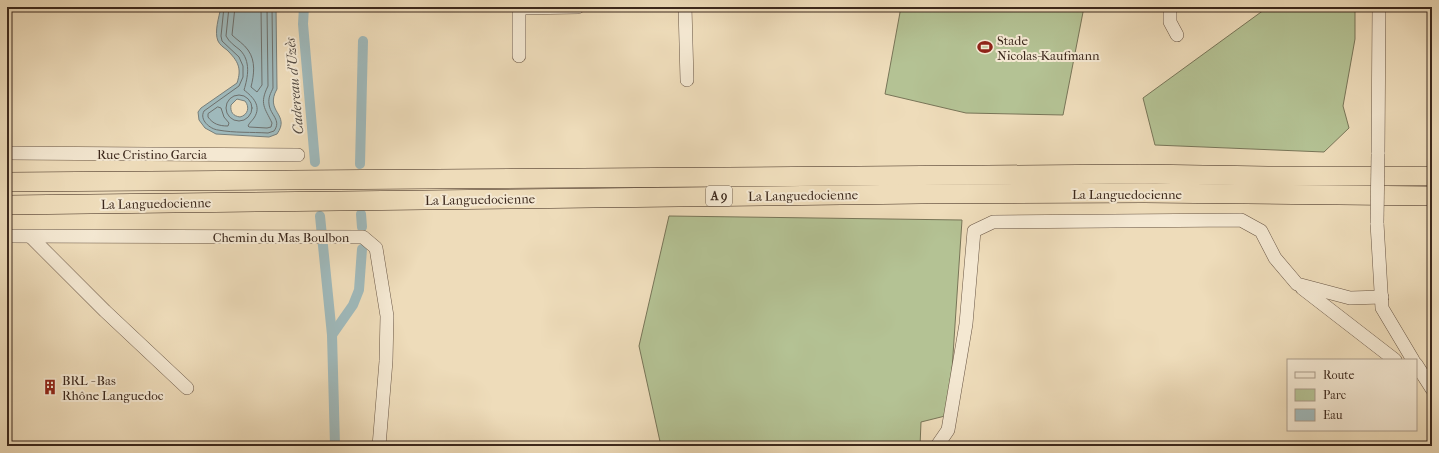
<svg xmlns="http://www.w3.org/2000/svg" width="1439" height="453" font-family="'IM FELL French Canon',serif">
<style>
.green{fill:#b4c294;stroke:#787558}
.water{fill:#9fb9bb;stroke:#777f7b;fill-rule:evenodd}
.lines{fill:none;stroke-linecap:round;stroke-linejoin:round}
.shore{stroke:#6e706c;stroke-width:1}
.canal{stroke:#9fb9bb;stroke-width:10}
.minor-casing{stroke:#685544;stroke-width:14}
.highway-casing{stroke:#3c281c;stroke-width:20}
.minor{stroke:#f4e8d2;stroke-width:13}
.highway{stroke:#eedcba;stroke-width:19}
.minor-bridge-casing{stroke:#685544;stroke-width:14;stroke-linecap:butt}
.minor-bridge{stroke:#f4e8d2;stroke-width:13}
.labels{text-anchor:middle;stroke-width:4;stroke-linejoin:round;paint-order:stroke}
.shield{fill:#f4e8d2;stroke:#736253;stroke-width:1}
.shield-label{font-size:12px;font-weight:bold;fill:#3c281c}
.poi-label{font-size:13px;fill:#3c281c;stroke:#f4e8d2;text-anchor:start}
.street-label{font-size:13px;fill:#3c281c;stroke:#f4e8d2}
.water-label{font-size:14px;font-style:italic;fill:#554c44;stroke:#f4e8d2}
</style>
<rect width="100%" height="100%" fill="#eedcba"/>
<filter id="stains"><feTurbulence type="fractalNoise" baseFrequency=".005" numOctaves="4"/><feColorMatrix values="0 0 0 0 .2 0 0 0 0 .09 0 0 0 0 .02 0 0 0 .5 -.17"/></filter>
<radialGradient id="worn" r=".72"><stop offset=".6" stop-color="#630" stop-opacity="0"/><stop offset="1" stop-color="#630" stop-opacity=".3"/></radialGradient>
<g class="green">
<polygon points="901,7 1084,7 1063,115 966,113 885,94"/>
<polygon points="1268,7 1355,7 1355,39 1343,106 1349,128 1324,152 1155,145 1143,98"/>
<polygon points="669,216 962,220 949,415 921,422 920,446 661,446 639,346"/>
</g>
<path class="water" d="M 221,7 L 276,7 L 277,89 C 264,112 291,114 277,134 L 269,137 L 216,134 L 205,128 L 199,120 L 198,112 L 201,108 L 237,83 C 242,68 238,61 227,50 C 223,47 220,45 218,41 C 214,32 219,17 221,7 ZM 237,99 L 245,101 C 250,107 248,115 240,117 C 233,116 230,112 231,105 Z"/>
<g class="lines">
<g class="shore">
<path d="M 224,7 L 221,36 L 222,41 L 239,57 L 243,66 L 243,77 L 239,86 L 204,111 C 199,120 210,129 218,130 C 234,133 252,132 268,133 L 274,131 C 282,120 270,115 269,104 C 268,97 271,93 273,88 L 272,7"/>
<path d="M 229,7 L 226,36 C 229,42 235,46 240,50 C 251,61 248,77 244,90 C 253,97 262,106 254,118 C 252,121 249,123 248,126 L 249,127 L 267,128 L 271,127 L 272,123 C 265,108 259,104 268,86 L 267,7"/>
<path d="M 235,7 L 232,35 C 237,40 244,44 248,50 C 256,61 254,75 251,87 L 257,92 L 262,85 L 261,7"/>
<circle cx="239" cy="108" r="13"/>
<path d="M 218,107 L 221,108 L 224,117 L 229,123 L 228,126 C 219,126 213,124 208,117 L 208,114 Z"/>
</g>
<g class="canal">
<polyline points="304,7 303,24 315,162"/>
<polyline points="360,164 363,41"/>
<polyline points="361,214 362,227"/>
<polyline points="320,216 332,335 335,446"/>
<polyline points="332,335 353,305 359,290 362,249"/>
</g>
<g class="minor-casing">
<g id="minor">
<polyline points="519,7 519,56"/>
<polyline points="685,7 687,80"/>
<polyline points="1170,7 1170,22 1177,35"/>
<polyline points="519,8 578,7"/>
<polyline points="7,153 298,155"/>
<polyline points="1378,154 1379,7"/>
<polyline points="1377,223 1382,308 1413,360"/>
<polyline points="7,236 363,237 376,248 387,316 386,361 379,446"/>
<polyline points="31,237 105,311 187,388"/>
<polyline points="1302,288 1395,360"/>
<polyline points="1416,364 1432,389"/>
<polyline points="937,446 948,430 966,324 974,231 993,222 1241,220 1261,231 1275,258 1297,284 1350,298 1382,297"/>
</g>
</g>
<g class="highway-casing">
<g id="highway">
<polyline points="7,182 1140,174 1268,176 1432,176"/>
<polyline points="7,205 921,194 1144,193 1432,196"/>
</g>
</g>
<use href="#minor" class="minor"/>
<use href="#highway" class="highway"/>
<g class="minor-bridge-casing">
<polyline id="minor-bridge" points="1377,223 1378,154"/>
</g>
<use href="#minor-bridge" class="minor-bridge"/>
</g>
<defs>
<g id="stadium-bare" transform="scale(1.2)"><path d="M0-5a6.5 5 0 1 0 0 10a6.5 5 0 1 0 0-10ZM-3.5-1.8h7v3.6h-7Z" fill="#8f2418" stroke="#f4e8d2" stroke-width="2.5" paint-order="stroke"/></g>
<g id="building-bare" transform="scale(1.2)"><path d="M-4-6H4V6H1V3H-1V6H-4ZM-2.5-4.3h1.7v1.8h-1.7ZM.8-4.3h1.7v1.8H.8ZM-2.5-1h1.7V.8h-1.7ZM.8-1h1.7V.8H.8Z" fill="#8f2418" stroke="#f4e8d2" stroke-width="2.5" paint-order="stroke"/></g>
</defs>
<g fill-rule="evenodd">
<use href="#stadium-bare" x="985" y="47"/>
<use href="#building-bare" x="50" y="387"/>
</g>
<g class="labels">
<rect class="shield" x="706" y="186" width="26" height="20" rx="3"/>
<g class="shield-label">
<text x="719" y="200">A 9</text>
</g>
<g class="poi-label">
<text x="997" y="45">Stade<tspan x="997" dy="15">Nicolas-Kaufmann</tspan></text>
<text x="62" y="385">BRL - Bas<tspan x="62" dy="15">Rhône Languedoc</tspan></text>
</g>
<g class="street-label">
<text x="152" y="159">Rue Cristino Garcia</text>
<text x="1127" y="199">La Languedocienne</text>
<text transform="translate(803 195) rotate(-1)" y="5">La Languedocienne</text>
<text transform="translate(480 199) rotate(-1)" y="5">La Languedocienne</text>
<text transform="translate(156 203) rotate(-1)" y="5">La Languedocienne</text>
<text x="281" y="242">Chemin du Mas Boulbon</text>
</g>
<g class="water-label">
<text transform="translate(294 86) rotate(-95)" y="5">Cadereau d'Uzès</text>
</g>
</g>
<rect width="1439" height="453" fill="none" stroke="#eedcba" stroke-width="24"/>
<rect x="8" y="8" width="1423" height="437" fill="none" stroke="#3c281c" stroke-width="2"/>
<rect x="12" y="12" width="1415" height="429" fill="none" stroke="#3c281c"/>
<rect x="1287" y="359" width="130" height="72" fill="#f4e8d2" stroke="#aa9b89"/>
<rect x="1295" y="372" width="20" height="6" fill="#f4e8d2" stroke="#aa9b89"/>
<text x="1323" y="379" font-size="12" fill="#3c281c">Route</text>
<rect x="1295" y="389" width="20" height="12" fill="#b4c294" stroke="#aa9b89"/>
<text x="1323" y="399" font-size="12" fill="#3c281c">Parc</text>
<rect x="1295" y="409" width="20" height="12" fill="#9fb9bb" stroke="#aa9b89"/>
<text x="1323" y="419" font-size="12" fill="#3c281c">Eau</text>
<rect width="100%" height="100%" filter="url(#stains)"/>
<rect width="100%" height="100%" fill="url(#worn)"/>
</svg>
